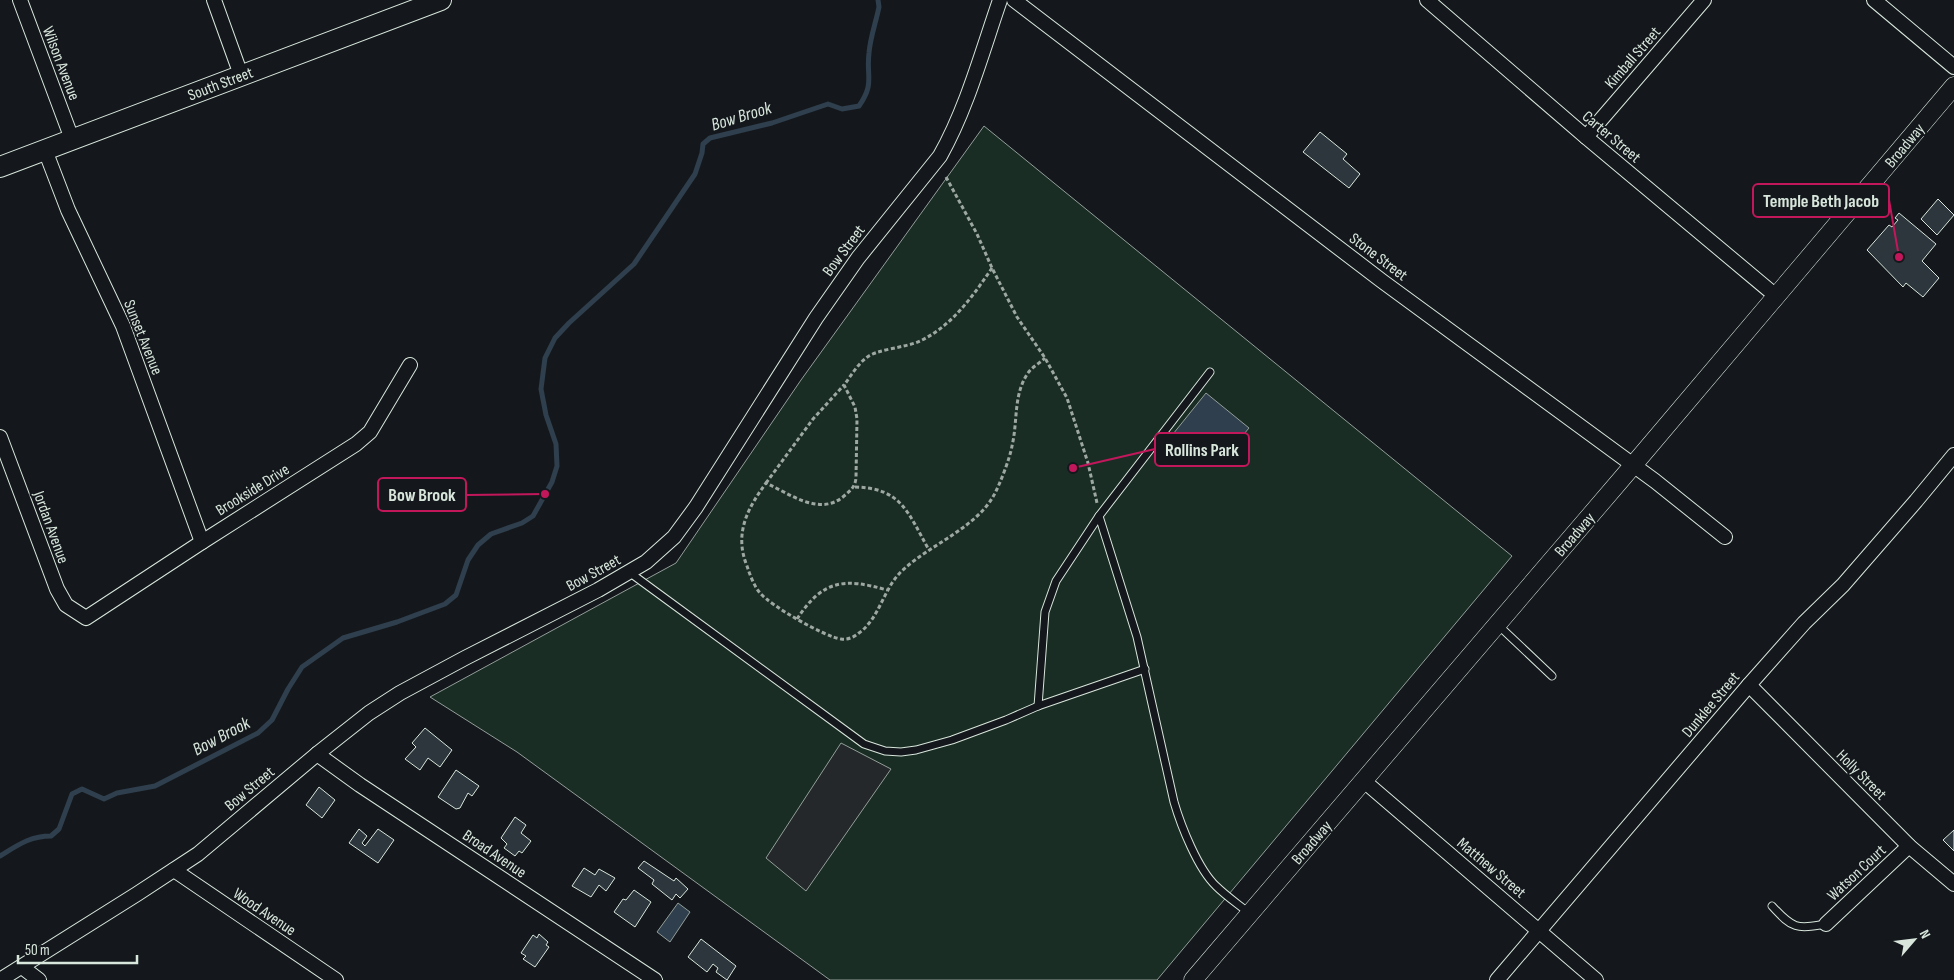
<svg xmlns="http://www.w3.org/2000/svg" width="1954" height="980" font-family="'Sofia Sans Condensed',sans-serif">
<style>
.green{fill:#1a2d24;stroke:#939e99}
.parking{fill:#24282b;stroke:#939e99}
.water{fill:#2f3f4d;stroke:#939e99}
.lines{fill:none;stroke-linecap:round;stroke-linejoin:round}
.stream{stroke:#2f3f4d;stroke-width:5}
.building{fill:#2c363c;stroke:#d8e6dc}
.service-casing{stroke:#d8e6dc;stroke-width:9}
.minor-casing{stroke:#d8e6dc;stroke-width:16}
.tertiary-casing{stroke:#d8e6dc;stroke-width:19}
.secondary-casing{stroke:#d8e6dc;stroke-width:22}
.path{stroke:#9da8a2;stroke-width:3;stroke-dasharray:4 2.5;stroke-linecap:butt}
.service{stroke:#14181c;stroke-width:7}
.minor{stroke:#14181c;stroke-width:14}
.tertiary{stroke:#14181c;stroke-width:18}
.secondary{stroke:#14181c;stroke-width:20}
.labels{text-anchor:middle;stroke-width:4;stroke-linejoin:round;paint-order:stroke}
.street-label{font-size:16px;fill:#d8e6dc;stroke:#14181c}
.water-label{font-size:18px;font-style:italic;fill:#d8e6dc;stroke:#14181c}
.leader{fill:none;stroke:#c2185b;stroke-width:2}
.callout-dot{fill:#c2185b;stroke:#14181c;stroke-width:2}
.callout{fill:#14181c;stroke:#c2185b;stroke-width:2}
.callout-label{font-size:18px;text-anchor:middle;font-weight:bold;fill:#d8e6dc}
</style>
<rect width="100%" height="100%" fill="#14181c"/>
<polygon class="green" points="984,126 1512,556 1157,980 830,980 517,752 430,697 676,563 801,380"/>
<polygon class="parking" points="841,743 891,769 806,891 766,858"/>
<g class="water">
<polygon points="1206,393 1249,428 1228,453 1203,433 1186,453 1169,439"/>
<polygon points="678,903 690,912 670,942 657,932"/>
</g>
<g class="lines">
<path class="stream" d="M 0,856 C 18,845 30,836 51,836 L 59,829 L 72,794 L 82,789 L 104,799 L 117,793 L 155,786 L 258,733 L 272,720 L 288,689 L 302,667 L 343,638 L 397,622 L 445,604 L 456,595 L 468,560 L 478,545 L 491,534 L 522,523 L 533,516 L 552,482 L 557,466 L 556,444 L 546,415 L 541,389 L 545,358 L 555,338 L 569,323 L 634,264 L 695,174 L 702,153 L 703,144 L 710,138 L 772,123 L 828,104 L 842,109 L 859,106 C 875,83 866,77 869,53 C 870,38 876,22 879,7 L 878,0"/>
</g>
<g class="building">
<polygon points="1320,132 1347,154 1343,159 1360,174 1349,188 1303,152"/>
<polygon points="1938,199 1954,215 1937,235 1921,219"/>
<polygon points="1899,213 1936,244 1922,261 1939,278 1923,297 1906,283 1903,287 1867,250 1889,225 1892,227 1898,220 1895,218"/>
<polygon points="425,728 452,750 440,767 428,758 420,770 405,759 416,747 412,743"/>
<polygon points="456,770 479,786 472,796 468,793 460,808 456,809 438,797"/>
<polygon points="319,787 335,800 322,818 306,805"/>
<polygon points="515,817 526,825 521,833 531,841 522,853 519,851 515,856 504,848 507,844 501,838"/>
<polygon points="359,829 367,836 362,843 365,846 378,829 394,840 378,863 349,843"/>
<polygon points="1954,830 1954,851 1943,840"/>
<polygon points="644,861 674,881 676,878 688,889 680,898 676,894 672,900 652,884 654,880 638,868"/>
<polygon points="584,868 595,875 599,869 615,878 606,891 599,885 591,897 572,886"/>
<polygon points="634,890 651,902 635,927 614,912 623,899 626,900"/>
<polygon points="539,934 548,942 546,945 549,947 535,967 523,959 526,956 521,953 533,935 537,938"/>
<polygon points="701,939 736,966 727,980 716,972 718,968 713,964 707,972 688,957"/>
</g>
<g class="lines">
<g class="service-casing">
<g id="service">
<path d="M 1210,372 L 1099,516 L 1137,637 L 1174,802 C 1181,826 1198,869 1216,886 C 1226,896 1238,904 1249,913"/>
<polyline points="629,572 864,744 885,751 901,752 916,750 952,740 1006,720 1038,706 1145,669"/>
<polyline points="1497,624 1552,676"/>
<polyline points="1038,706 1045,612 1056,581 1099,516"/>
<path d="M 1772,906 C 1793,929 1796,929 1826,924"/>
</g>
</g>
<g class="minor-casing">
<g id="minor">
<polyline points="20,0 72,139"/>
<polyline points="214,0 241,75"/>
<polyline points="1014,0 1382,281 1655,481 1725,537"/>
<polyline points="1427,0 1586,137 1776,296"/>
<polyline points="1874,0 1954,67"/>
<polyline points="1586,137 1704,0"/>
<polyline points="45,150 68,210 123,326 202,542"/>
<polyline points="0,437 57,589 66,605 86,618 202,542 356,444 370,432 410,365"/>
<polyline points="1749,685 1909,846 1954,884"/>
<polyline points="317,754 360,785 655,980"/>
<polyline points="1364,781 1596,980"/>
<polyline points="174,870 336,980"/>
<polyline points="1826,924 1909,846"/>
<polyline points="22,967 39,980"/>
<path d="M 0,980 L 137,894 L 198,854 L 317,754 L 369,713 L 400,693 L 465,658 L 598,590 L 646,562 L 674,537 L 696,507 L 816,318 L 858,258 L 940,156 C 967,108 982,52 1000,0"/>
<polyline points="1497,980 1749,685 1804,623 1843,585 1916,501 1954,455"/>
</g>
</g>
<g class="tertiary-casing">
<polyline id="tertiary" points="1193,980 1624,476 1954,86"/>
</g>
<g class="secondary-casing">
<polyline id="secondary" points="0,167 441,0"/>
</g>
<g class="path">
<polyline points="946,177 977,234 992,268 1017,317 1045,358 1067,398 1088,463 1097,503"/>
<path d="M 992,268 C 973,296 952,326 920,341 C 905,348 876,349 866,358 C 857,365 851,376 844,385 L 855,407 L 857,419 L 856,478 C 855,487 851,490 844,496 C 820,517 790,494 766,483 C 747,509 734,534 747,566 C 750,575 754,586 760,593 C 771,606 825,637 841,639 C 848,640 854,637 859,633 C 881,617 883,587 904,569 C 930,545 977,527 994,495 C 1000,484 1010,458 1012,446 C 1018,421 1013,395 1028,373 C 1032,367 1040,363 1045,358"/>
<polyline points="766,483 813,419 844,385"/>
<path d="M 855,487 C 902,488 908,513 929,550"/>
<path d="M 797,619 C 823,579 845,578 887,590"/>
</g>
<use href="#service" class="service"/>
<use href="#minor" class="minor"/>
<use href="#tertiary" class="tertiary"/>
<use href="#secondary" class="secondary"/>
</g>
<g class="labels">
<g class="street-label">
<text transform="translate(1632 57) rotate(-49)" y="6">Kimball Street</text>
<text transform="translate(62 63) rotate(69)" y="6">Wilson Avenue</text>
<text transform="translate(220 83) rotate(-21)" y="6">South Street</text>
<text transform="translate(1612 136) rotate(40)" y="6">Carter Street</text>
<text transform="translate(1904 145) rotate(-50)" y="6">Broadway</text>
<text transform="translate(843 250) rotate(-53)" y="6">Bow Street</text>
<text transform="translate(1379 256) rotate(37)" y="6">Stone Street</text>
<text transform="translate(144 337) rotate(68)" y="6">Sunset Avenue</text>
<text transform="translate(252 489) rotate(-32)" y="6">Brookside Drive</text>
<text transform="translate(52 527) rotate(70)" y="6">Jordan Avenue</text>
<text transform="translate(1574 534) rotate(-49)" y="6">Broadway</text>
<text transform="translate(593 572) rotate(-29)" y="6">Bow Street</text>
<text transform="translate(1710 704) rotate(-50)" y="6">Dunklee Street</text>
<text transform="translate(1862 774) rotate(45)" y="6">Holly Street</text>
<text transform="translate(249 788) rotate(-40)" y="6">Bow Street</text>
<text transform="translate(1311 842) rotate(-49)" y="6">Broadway</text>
<text transform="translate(495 853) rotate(34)" y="6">Broad Avenue</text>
<text transform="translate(1492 867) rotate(40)" y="6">Matthew Street</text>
<text transform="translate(1856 872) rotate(-43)" y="6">Watson Court</text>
<text transform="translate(265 911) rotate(34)" y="6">Wood Avenue</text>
</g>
<g class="water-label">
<text transform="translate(741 116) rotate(-17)" y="6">Bow Brook</text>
<text transform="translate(221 736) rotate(-28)" y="6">Bow Brook</text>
</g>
</g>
<path class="leader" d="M1899 257L1889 200M1073 468L1155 449M545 494L466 495"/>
<g class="callout-dot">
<circle cx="1899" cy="257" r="5"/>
<circle cx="1073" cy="468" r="5"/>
<circle cx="545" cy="494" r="5"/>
</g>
<g class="callout">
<rect x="1753" y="184" width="136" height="33" rx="5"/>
<rect x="1155" y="433" width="94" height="33" rx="5"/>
<rect x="378" y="478" width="88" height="33" rx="5"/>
</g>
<g class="callout-label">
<text x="1821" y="207">Temple Beth Jacob</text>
<text x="1202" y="456">Rollins Park</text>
<text x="422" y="501">Bow Brook</text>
</g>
<g transform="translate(1914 940) rotate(62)" stroke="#14181c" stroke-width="4" paint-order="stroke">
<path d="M0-4L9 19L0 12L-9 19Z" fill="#d8e6dc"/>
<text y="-8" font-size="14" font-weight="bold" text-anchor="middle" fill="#d8e6dc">N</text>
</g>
<path d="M18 955v8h119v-8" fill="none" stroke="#d8e6dc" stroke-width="2.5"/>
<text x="25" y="955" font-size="15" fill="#d8e6dc" stroke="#14181c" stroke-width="4" paint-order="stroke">50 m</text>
</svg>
